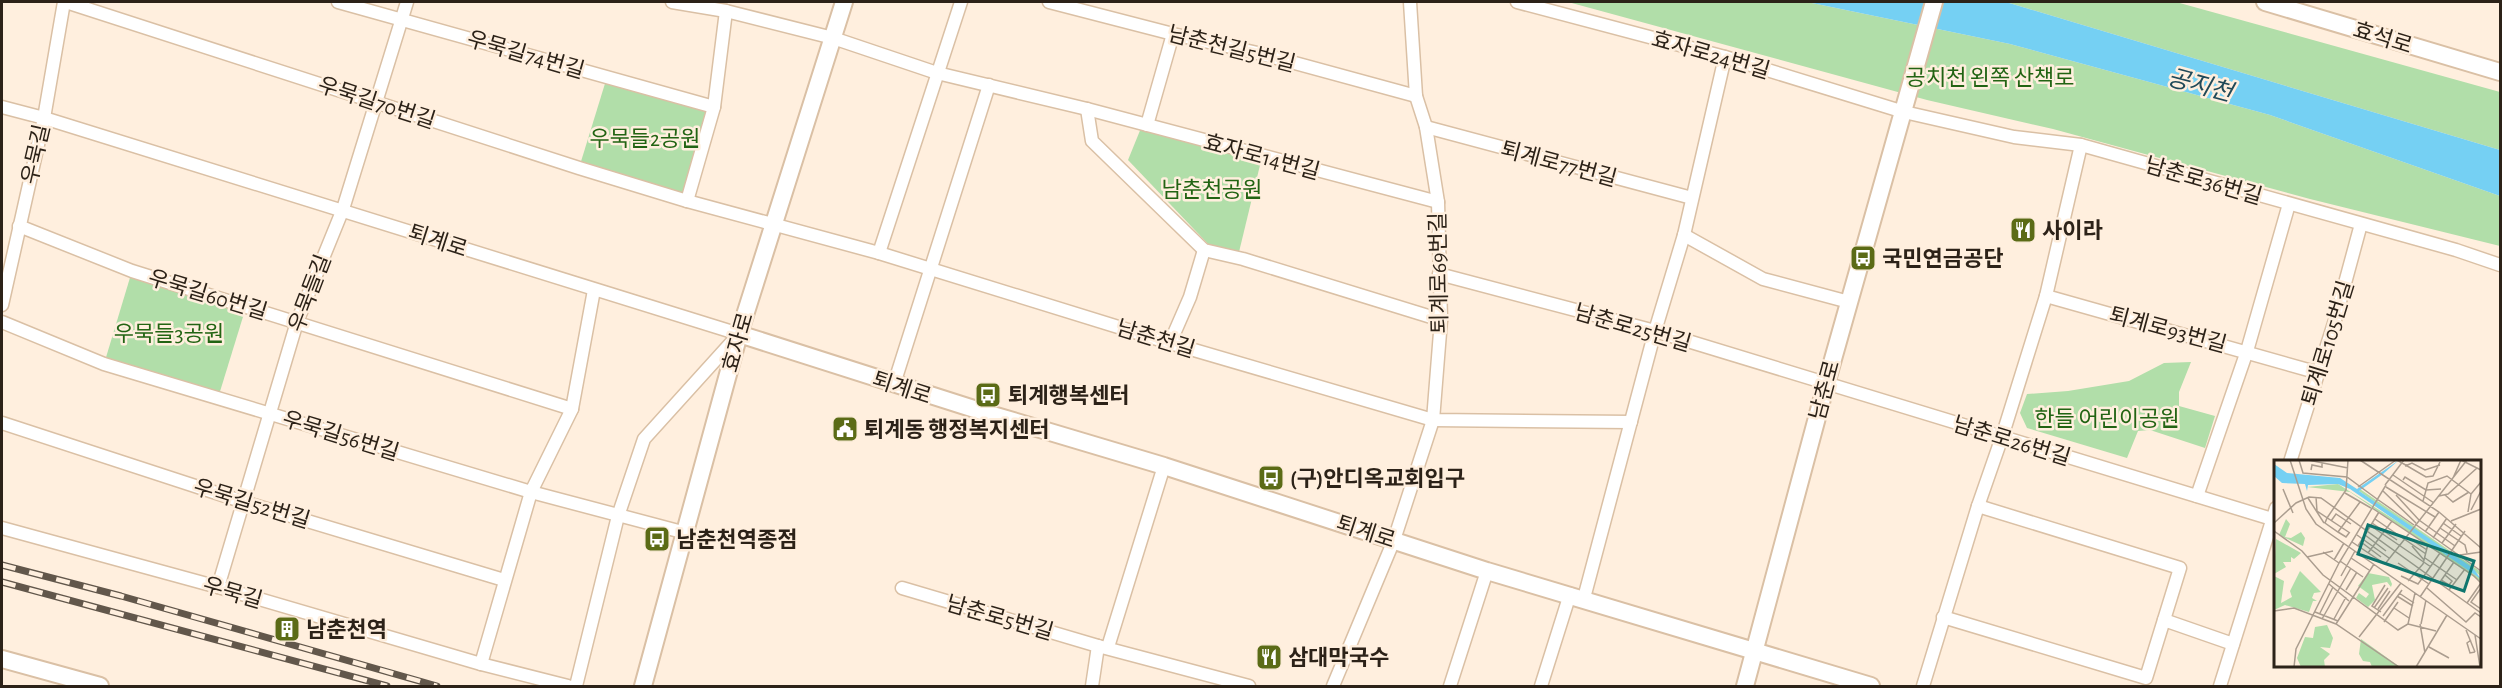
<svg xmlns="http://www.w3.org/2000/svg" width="2502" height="688" font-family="'Alegreya Sans','Noto Sans KR',sans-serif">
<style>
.green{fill:#b1dea9}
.water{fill:#75d0f3}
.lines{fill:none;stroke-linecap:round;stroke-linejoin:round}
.street-casing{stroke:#dac0a5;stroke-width:15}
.secondary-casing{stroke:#dac0a5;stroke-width:20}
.street{stroke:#fff;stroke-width:12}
.secondary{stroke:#fff;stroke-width:16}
.rail-casing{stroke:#62574b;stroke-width:7}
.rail{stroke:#ffefde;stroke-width:4.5;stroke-dasharray:14;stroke-linecap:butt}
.labels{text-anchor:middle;stroke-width:5;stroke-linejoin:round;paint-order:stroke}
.street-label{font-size:22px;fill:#2c2218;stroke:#ffefde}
.park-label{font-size:22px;fill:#226413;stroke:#ffefde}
.poi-label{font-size:22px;font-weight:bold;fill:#2c2218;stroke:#ffefde;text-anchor:start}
.water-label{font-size:24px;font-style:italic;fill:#204958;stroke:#ffefde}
.inset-road{fill:none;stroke:#ab9d8f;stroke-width:1.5}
.view{fill:#0f766e;fill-opacity:0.15;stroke:#0f766e;stroke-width:3}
.inset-edge{fill:none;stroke:#2c2218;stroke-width:3}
</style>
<rect width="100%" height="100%" fill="#ffefde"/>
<g class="green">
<polygon points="1568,2 1807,2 2010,44 2270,115 2500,196 2500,246 2310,199 2053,129 1927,100"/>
<polygon points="2006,2 2176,2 2500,92 2500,150"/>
<polygon points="607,77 714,107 687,201 579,168"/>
<polygon points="1141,128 1261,161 1239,252 1211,247 1128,160"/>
<polygon points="132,271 246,307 218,398 104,364"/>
<polygon points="2191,362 2179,392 2179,406 2215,416 2205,448 2150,430 2138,431 2127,458 2027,428 2020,413 2027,394 2068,391 2129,381 2164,363"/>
</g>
<polygon class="water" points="1807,2 2006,2 2500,150 2500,196 2270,115 2010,44"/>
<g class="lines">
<g class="street-casing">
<g id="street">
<polyline points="66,2 579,168 687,201 879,253 1170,343 1433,420 1631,422"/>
<polyline points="338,2 714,107"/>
<polyline points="672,2 726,11 833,38 937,73 1087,109 1438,202"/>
<polyline points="1049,2 1173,34 1262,54 1416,96"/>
<polyline points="1517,2 1725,57 1904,112 2014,137 2081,145 2456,250 2500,265"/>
<polyline points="2,107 44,118 739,334 644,439 618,516 576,686"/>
<polyline points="1087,109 1092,141 1204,250 1243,259 1441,320"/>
<polyline points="1147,125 1173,34"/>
<polyline points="1426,127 1692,198"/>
<polyline points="687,201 714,107 726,11"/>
<polyline points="19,226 132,271 572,409"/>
<polyline points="1684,235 1763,279 1849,302"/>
<polyline points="879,253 961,2"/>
<polyline points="1439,274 1655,331 2272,519"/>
<polyline points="2046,296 2319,373"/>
<polyline points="2,305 44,118 64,2"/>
<polyline points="2,322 104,364 531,492 686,533"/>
<polyline points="1170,343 1190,297 1204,250"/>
<polyline points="894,384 989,85"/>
<polyline points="2,423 244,502 504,580"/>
<polyline points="2290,462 2335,320 2361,224"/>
<polyline points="2197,496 2247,351 2289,204"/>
<polyline points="2,528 218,587 481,664 568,686"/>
<polyline points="218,587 297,322 343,209 407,2"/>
<polyline points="902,588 1098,646 1249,686"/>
<polyline points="1584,598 1655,331 1684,235 1725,57"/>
<polyline points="1943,617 2146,678 2180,568 1978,506"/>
<polyline points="2164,620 2233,644"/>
<polyline points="1108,647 1164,466"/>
<polyline points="481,664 531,492 572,409 594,290"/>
<polyline points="1092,686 1098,646"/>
<polyline points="1333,686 1394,540 1433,420 1441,320 1438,202 1426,127 1416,96 1410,2"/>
<polyline points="1450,686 1487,571"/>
<polyline points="1541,686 1570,594"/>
<polyline points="1923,686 1978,506 2002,437 2046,296 2081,145"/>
<polyline points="2220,686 2276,508"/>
</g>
</g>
<g class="secondary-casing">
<g id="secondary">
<polyline points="2265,2 2500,72"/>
<polyline points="739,334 993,415 1164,466 1487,571 1871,686"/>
<polyline points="2,659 100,686"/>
<polyline points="643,686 739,334 844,2"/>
<polyline points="1745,686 1826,384 1934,2"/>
</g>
</g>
<use href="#street" class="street"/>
<use href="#secondary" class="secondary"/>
<g class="rail-casing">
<g id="rail">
<polyline points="2,565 121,596 437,686"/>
<polyline points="2,582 387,686"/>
</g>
</g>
<use href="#rail" class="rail"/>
</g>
<defs>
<g id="restaurant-square" transform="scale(1.35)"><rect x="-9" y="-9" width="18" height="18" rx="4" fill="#5b6b16" stroke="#ffefde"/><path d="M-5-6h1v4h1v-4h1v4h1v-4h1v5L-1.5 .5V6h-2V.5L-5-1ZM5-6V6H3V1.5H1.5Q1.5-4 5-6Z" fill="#fff"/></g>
<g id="bus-square" transform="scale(1.35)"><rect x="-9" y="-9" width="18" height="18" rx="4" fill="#5b6b16" stroke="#ffefde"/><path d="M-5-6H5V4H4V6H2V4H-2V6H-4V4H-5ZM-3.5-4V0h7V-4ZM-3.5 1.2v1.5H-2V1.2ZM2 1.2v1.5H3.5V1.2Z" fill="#fff"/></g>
<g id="civic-square" transform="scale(1.35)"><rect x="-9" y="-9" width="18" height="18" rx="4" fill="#5b6b16" stroke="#ffefde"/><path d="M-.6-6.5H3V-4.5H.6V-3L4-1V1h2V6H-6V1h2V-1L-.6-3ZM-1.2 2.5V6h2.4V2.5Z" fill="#fff"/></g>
<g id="building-square" transform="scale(1.35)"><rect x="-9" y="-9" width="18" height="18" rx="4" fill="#5b6b16" stroke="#ffefde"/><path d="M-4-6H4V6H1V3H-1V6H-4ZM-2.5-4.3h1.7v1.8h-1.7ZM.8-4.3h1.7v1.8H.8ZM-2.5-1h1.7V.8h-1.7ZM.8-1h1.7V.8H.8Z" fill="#fff"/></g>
</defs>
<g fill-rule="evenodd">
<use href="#restaurant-square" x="2023" y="230"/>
<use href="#bus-square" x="1863" y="258"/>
<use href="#bus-square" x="988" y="395"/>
<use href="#civic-square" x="845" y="429"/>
<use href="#bus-square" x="1271" y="478"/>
<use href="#bus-square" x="657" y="539"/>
<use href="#building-square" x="287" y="629"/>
<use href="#restaurant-square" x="1269" y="657"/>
</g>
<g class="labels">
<g class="street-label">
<text transform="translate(2383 37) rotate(17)" y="8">효석로</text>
<text transform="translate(1232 48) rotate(14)" y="8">남춘천길5번길</text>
<text transform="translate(526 54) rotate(16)" y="8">우묵길74번길</text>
<text transform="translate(1711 54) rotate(16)" y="8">효자로24번길</text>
<text transform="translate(377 102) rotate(18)" y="8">우묵길70번길</text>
<text transform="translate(35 154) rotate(-77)" y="8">우묵길</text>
<text transform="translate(1262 156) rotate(15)" y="8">효자로14번길</text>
<text transform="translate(1559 163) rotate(15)" y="8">퇴계로77번길</text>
<text transform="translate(2204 180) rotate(16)" y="8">남춘로36번길</text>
<text transform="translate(438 240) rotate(18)" y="8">퇴계로</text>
<text transform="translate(1438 273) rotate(-91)" y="8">퇴계로69번길</text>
<text transform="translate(309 293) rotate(-69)" y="8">우묵들길</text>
<text transform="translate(208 294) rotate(17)" y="8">우묵길60번길</text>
<text transform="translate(1633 327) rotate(16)" y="8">남춘로25번길</text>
<text transform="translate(2168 329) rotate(15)" y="8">퇴계로93번길</text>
<text transform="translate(1156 338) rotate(17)" y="8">남춘천길</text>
<text transform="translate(737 342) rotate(-74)" y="8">효자로</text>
<text transform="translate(2327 343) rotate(-73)" y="8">퇴계로105번길</text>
<text transform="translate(902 387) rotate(18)" y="8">퇴계로</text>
<text transform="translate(1824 390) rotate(-75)" y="8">남춘로</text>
<text transform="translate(341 435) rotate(17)" y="8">우묵길56번길</text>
<text transform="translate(2012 440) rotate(17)" y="8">남춘로26번길</text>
<text transform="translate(252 503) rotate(17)" y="8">우묵길52번길</text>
<text transform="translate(1366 531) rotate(18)" y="8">퇴계로</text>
<text transform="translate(233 592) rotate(16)" y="8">우묵길</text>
<text transform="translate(1000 617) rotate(16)" y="8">남춘로5번길</text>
</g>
<g class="park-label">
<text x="1990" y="85">공치천 왼쪽 산책로</text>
<text x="645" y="146">우묵들2공원</text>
<text x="1212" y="197">남춘천공원</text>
<text x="169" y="341">우묵들3공원</text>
<text x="2107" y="426">한들 어린이공원</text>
</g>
<g class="poi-label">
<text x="2042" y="238">사이라</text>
<text x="1882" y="266">국민연금공단</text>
<text x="1008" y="403">퇴계행복센터</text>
<text x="864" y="437">퇴계동 행정복지센터</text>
<text x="1290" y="486">(구)안디옥교회입구</text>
<text x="676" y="547">남춘천역종점</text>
<text x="306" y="637">남춘천역</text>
<text x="1288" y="665">삼대막국수</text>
</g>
<g class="water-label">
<text transform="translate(2200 85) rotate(15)" y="8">공지천</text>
</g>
</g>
<g transform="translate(2274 460)">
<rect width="207" height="207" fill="#ffefde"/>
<path d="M 64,24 L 189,103 L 207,119 L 207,122 L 76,32 L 33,27 ZM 86,29 L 207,112 L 207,116 L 85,31 ZM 12,59 L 16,64 L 11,77 L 17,78 L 27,72 L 31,78 L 29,86 L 5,75 ZM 2,79 L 27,93 L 20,99 L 17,97 L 17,102 L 9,102 L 12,107 L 0,114 ZM 26,111 L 47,132 L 40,133 L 38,138 L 43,141 L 39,141 L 35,152 L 11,145 L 0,150 L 0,116 L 10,121 L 7,143 L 18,137 L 16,131 ZM 94,113 L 115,117 L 118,124 L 117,127 L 113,122 L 98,125 L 101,140 L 94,147 L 82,138 L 85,133 L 92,138 L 95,134 L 84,126 ZM 53,165 L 59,178 L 56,188 L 46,187 L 56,194 L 50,200 L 51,207 L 27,207 L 23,198 L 31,177 L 39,178 L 41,167 ZM 87,179 L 126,207 L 98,207 L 96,202 L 89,201 L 85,194 Z" fill="#b1dea9"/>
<path d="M 125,0 L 109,14 L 85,31 L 199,108 L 207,119 L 76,29 L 64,24 L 34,25 L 33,31 L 31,24 L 8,23 L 0,16 L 0,4 L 13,13 L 66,18 L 83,29 Z" fill="#75d0f3"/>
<path class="inset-road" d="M 16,0 L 32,49 L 42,64 L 207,179M 25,0 L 29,13 L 73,17 L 103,39M 34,0 L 74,8M 86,0 L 165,52 L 207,88M 123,0 L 152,17 L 159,16 L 166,2M 131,6 L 138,3 L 151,10 L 166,5M 37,10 L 38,5 L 48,7 L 48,3M 119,15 L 160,43M 179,18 L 187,0 L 207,10M 129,20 L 131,17 L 152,30 L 167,29M 111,25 L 130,0M 84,27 L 122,0M 112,27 L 161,57M 9,29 L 19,53M 109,31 L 142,63M 71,33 L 97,48M 122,35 L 145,60 L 181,86M 171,35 L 179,42 L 195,32M 165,36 L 174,34 L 203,8M 42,37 L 43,51 L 76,73M 34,38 L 50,63M 103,39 L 140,65M 149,41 L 154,23 L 173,16 L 197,34M 98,48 L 200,116 L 207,123 L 193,143M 197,50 L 207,31M 194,52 L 197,34 L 207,22M 53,58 L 72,30 L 74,0M 53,58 L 51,63 L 64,72 L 72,77 L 75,73M 101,59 L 152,94M 57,61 L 62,54 L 77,64M 177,61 L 207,49M 0,63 L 22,43 L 35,37 L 47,38 L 207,153M 98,63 L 123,80M 169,63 L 187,76M 141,64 L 207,111M 97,66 L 157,107M 166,68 L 191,85 L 193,93M 0,71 L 28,91 L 49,115 L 124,170 L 134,164 L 141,133M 64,72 L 86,42M 151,72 L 165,52M 83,75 L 115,98M 91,75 L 112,91M 135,78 L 153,90M 159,78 L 173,58M 78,82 L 111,104 L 193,0M 87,82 L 107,97M 168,83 L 182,64M 84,86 L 105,52M 138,86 L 150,100M 49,92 L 65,103M 94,93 L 118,61M 186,95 L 207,92M 33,97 L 59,91M 77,98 L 95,110M 151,98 L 183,120M 60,100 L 70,83M 66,101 L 89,117M 124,103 L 155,124M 152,113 L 166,93M 67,116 L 81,91M 127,116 L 144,124 L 152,113M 167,120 L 175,125 L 178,121 L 171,115M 134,121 L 149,104 L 154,84M 166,122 L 180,102M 55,124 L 75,141M 153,128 L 192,162 L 201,153 L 207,157M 207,128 L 197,142 L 207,149M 72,130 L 83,112M 175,130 L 191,109M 125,133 L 140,143M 123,136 L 139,146M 146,137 L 191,71M 100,148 L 114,128M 120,148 L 135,158M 104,149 L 116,131M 0,151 L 20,148 L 62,164 L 125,207M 41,152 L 64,161M 107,152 L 98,146 L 111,125M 46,153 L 59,127M 109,156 L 128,130M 48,159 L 77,108M 60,159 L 72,137M 110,162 L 124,142M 62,164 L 100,104M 134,164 L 162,171M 146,164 L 151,193M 147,164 L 152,140M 192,170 L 201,192M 201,175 L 206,207M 85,177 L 127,123M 197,180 L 193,183 L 196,193 L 201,192M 155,187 L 175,198M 20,207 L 22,189 L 65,103 L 112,25M 142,207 L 173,155"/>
<path class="view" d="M 94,65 L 200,101 L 190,131 L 84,94 Z"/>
<rect width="207" height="207" class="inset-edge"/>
</g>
<rect width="2502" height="688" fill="none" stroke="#2c2218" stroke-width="6"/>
</svg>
